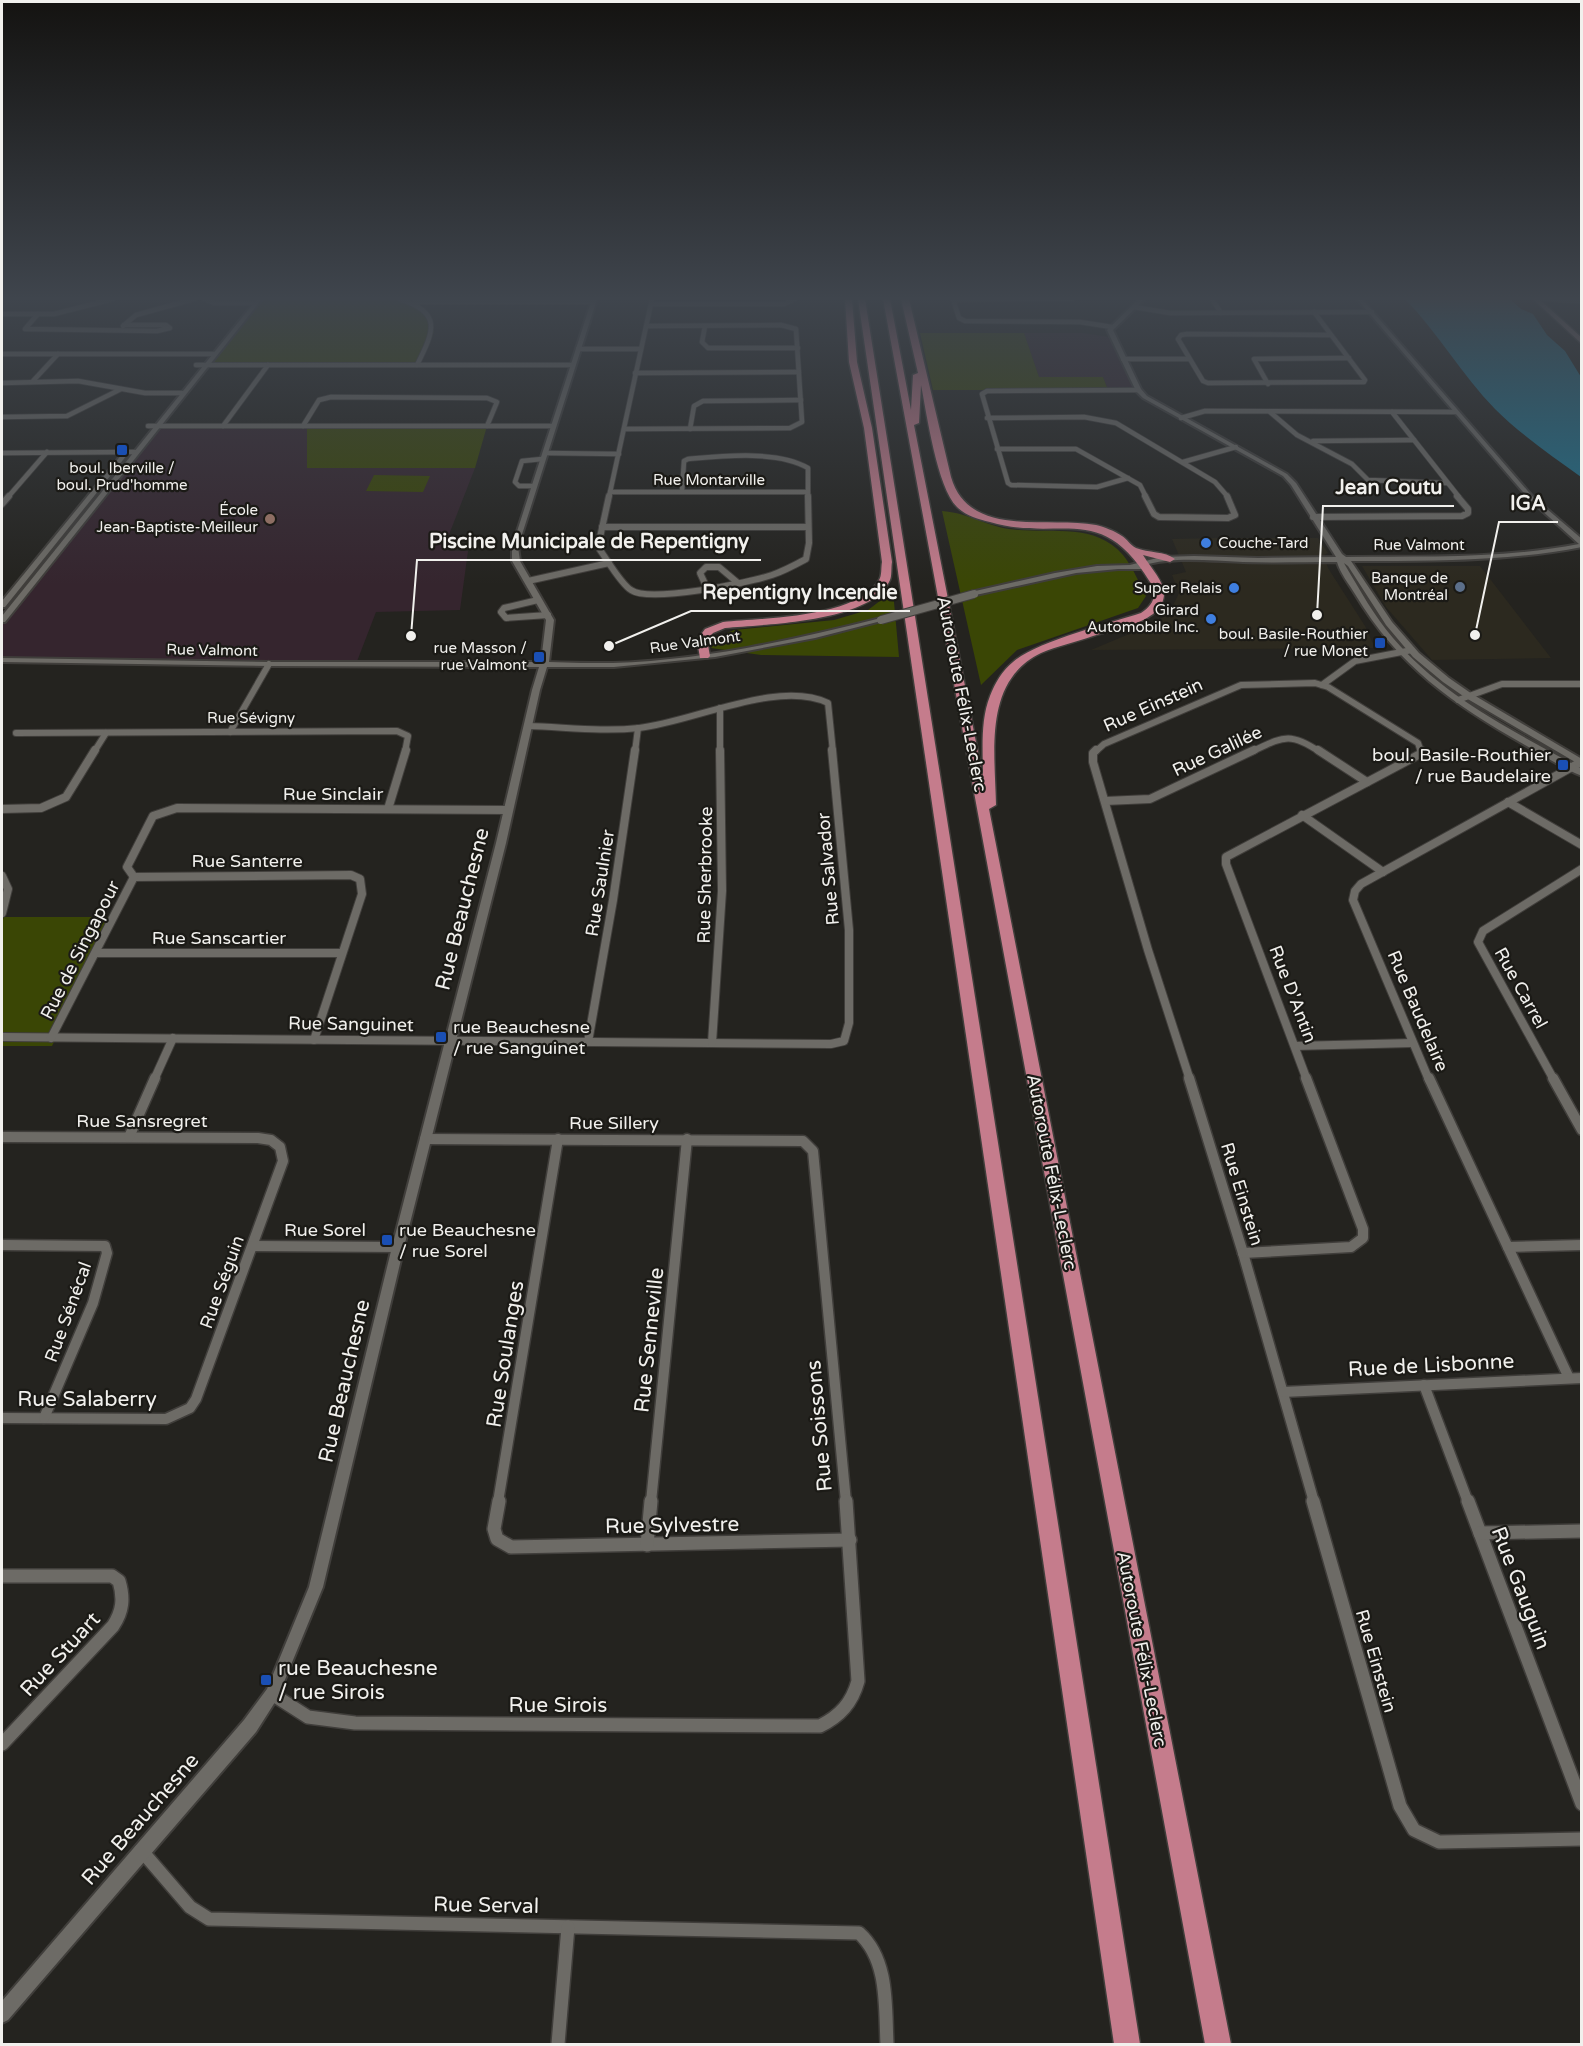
<svg xmlns="http://www.w3.org/2000/svg" width="1583" height="2046" font-family="'Varela Round',sans-serif">
<style>
.built{fill:#2c291f}
.education{fill:#35252e}
.green{fill:#3a4605}
.water{fill:#20718c}
.lines{fill:none;stroke-linecap:round;stroke-linejoin:round}
.minor-far4-casing{stroke:#403e3b;stroke-width:6}
.minor-far3-casing{stroke:#403e3b;stroke-width:8}
.minor-far2-casing{stroke:#403e3b;stroke-width:10}
.minor-far1-casing{stroke:#403e3b;stroke-width:13}
.minor-casing{stroke:#403e3b;stroke-width:16}
.tertiary-casing{stroke:#403e3b;stroke-width:4}
.secondary-casing{stroke:#403e3b;stroke-width:3}
.motorway-casing{stroke:#403e3b;stroke-width:3}
.minor-far4{stroke:#6d6b66;stroke-width:4.5}
.minor-far3{stroke:#6d6b66;stroke-width:6}
.minor-far2{stroke:#6d6b66;stroke-width:8}
.minor-far1{stroke:#6d6b66;stroke-width:10}
.minor{stroke:#6d6b66;stroke-width:13}
.tertiary{fill:#6d6b66;fill-rule:evenodd}
.secondary{fill:#877071;fill-rule:evenodd}
.motorway{fill:#c57c8c;fill-rule:evenodd}
.tertiary-bridge-casing{stroke:#403e3b;stroke-width:10;stroke-linecap:butt}
.tertiary-bridge{stroke:#6d6b66;stroke-width:8}
.transit-dot{fill:#1a4fb4;stroke:#1b1a16;stroke-width:2}
.education-dot{fill:#8d6e63;stroke:#1b1a16;stroke-width:2}
.shop-dot{fill:#3f7fe0;stroke:#1b1a16;stroke-width:2}
.service-dot{fill:#5c6f8a;stroke:#1b1a16;stroke-width:2}
.labels{text-anchor:middle;stroke-width:4.5;stroke-linejoin:round;paint-order:stroke}
.far-poi-label{font-size:15px;fill:#f1f0ed;stroke:#1b1a16;text-anchor:end}
.far-street-label{font-size:15px;fill:#f1f0ed;stroke:#1b1a16}
.street-label{font-size:18px;fill:#f1f0ed;stroke:#1b1a16}
.poi-label{font-size:18px;fill:#f1f0ed;stroke:#1b1a16;text-anchor:start}
.near-street-label{font-size:21px;fill:#f1f0ed;stroke:#1b1a16}
.near-poi-label{font-size:21px;fill:#f1f0ed;stroke:#1b1a16;text-anchor:start}
.leader{fill:none;stroke:#f1f0ed;stroke-width:2}
.callout-dot{fill:#f1f0ed;stroke:#1b1a16;stroke-width:2}
.callout-label{font-size:20px;text-anchor:middle;font-weight:bold;fill:#f1f0ed;stroke:#1b1a16;stroke-width:4.5;stroke-linejoin:round;paint-order:stroke}
</style>
<rect width="100%" height="100%" fill="#24231f"/>
<g class="built">
<polygon points="1216,538 1318,538 1328,553 1324,555 1328,568 1365,626 1375,648 1091,650 1141,629 1169,614 1179,593 1172,575 1186,572 1172,539"/>
<polygon points="1362,566 1480,566 1551,658 1432,660 1386,607"/>
</g>
<g class="education">
<polygon points="1024,333 1083,333 1109,337 1138,390 1108,390 1103,377 1039,377"/>
<polygon points="307,428 308,468 475,468 443,550 468,551 460,610 376,612 356,664 2,660 2,620 40,570 160,429"/>
</g>
<g class="green">
<path d="M 259,299 L 400,299 C 414,303 438,316 433,335 C 430,345 422,356 417,365 L 205,365 Z"/>
<polygon points="920,333 1024,333 1039,377 1103,377 1108,390 933,390"/>
<polygon points="487,426 475,468 307,468 307,428"/>
<polygon points="374,475 430,476 423,492 366,491"/>
<path d="M 942,511 C 968,513 984,525 1009,529 C 1049,535 1093,521 1123,555 C 1133,567 1139,583 1146,596 L 1138,608 L 1017,650 L 981,685 Z"/>
<polygon points="893,591 899,657 761,655 711,648 720,636 734,630 834,620 868,610"/>
<polygon points="4,917 117,917 52,1046 2,1046 2,921"/>
</g>
<path class="water" d="M 1405,299 L 1510,299 L 1521,309 L 1533,314 L 1547,335 L 1565,351 L 1581,377 L 1581,477 C 1552,456 1520,434 1495,409 C 1462,375 1438,333 1405,299 Z"/>
<g class="lines">
<g class="minor-far4-casing">
<g id="minor-far4">
<polyline points="204,299 214,303 255,303"/>
<path d="M 399,299 C 443,312 434,331 417,365"/>
<polyline points="953,299 959,318 965,321 1080,322 1112,327"/>
<polyline points="1212,299 1221,313"/>
<polyline points="1537,299 1582,301"/>
<polyline points="953,300 1072,299"/>
<polyline points="414,302 593,302"/>
<polyline points="651,304 784,304 795,299"/>
<polyline points="1134,307 1170,313 1372,312"/>
<polyline points="1314,312 1365,380 1364,382 1208,383 1203,381 1178,339 1181,335 1187,334 1331,335"/>
<polyline points="2,314 54,314 113,299"/>
<polyline points="38,314 25,329 157,331 170,328 166,325 124,325"/>
<polyline points="123,326 136,315 194,299"/>
<polyline points="705,326 702,342 708,348 798,348"/>
<polyline points="578,349 641,349"/>
<polyline points="2,354 214,354"/>
<polyline points="1123,359 1189,359"/>
<polyline points="196,365 573,365"/>
<polyline points="635,373 799,372"/>
<polyline points="33,381 58,354"/>
<polyline points="2,383 78,381 145,393 182,393"/>
<polyline points="1268,384 1254,359 1349,358"/>
<polyline points="1270,412 1297,435 1352,464 1368,480 1447,483"/>
<polyline points="1392,412 1459,497"/>
<polyline points="2,417 67,416 121,389"/>
<polyline points="987,418 1084,417 1116,423 1215,482 1228,497"/>
<polyline points="1181,418 1205,411 1456,412"/>
<polyline points="148,426 554,426"/>
<polyline points="223,426 268,365"/>
<polyline points="303,426 319,400 331,397 487,398 497,402 487,426"/>
<polyline points="624,429 790,428 802,422 796,329 781,325 647,326"/>
<polyline points="690,429 694,406 703,401 801,400"/>
<polyline points="1313,441 1414,440"/>
<polyline points="997,449 1076,449 1140,485 1146,497"/>
<polyline points="2,453 135,452"/>
<polyline points="545,453 619,454"/>
<polyline points="1183,462 1236,447"/>
<polyline points="1128,478 1097,487 1011,485 1008,483 982,394 987,391 1138,390"/>
<polyline points="534,486 519,486 515,482 522,461 542,459"/>
<path d="M 682,491 L 684,461 L 688,459 C 722,456 778,450 808,468 L 808,497"/>
<polyline points="610,492 808,492"/>
<polyline points="8,497 47,452"/>
<polyline points="609,497 652,299"/>
</g>
</g>
<g class="minor-far3-casing">
<g id="minor-far3">
<path d="M 609,496 L 599,542 L 600,550 C 608,561 621,584 631,590 C 649,603 749,583 772,575 C 784,571 795,565 806,559 L 809,543 L 808,496"/>
<polyline points="1145,496 1154,514 1159,517 1228,518 1235,515 1227,496"/>
<polyline points="2,504 9,496"/>
<polyline points="1313,517 1462,516 1468,513 1468,509 1457,496"/>
<polyline points="602,527 808,527"/>
<polyline points="528,581 609,563"/>
<polyline points="707,588 700,573 706,567 719,567 738,583"/>
<polyline points="538,600 504,608 501,612 506,618 548,615"/>
<polyline points="1322,685 1355,661 1412,650"/>
<polyline points="1458,700 1502,684 1582,684"/>
<polyline points="720,708 720,752"/>
<path d="M 528,726 C 565,727 602,732 639,728 C 693,722 778,679 828,703 L 833,752"/>
<polyline points="230,732 269,664"/>
<polyline points="16,733 397,731 408,736 405,752"/>
<polyline points="94,752 106,733"/>
<polyline points="635,752 638,728"/>
<polyline points="1095,752 1104,744 1241,685 1315,683 1328,687 1418,743 1421,752"/>
<path d="M 1251,752 C 1283,737 1289,731 1320,752"/>
</g>
</g>
<g class="minor-far2-casing">
<g id="minor-far2">
<polyline points="1096,750 1093,753 1093,762 1148,950 1190,1080"/>
<polyline points="1318,750 1367,782"/>
<polyline points="1105,801 1150,799 1254,750"/>
<polyline points="1508,802 1582,845"/>
<polyline points="2,809 41,808 66,797 95,750"/>
<polyline points="388,809 406,750"/>
<polyline points="1302,815 1383,872"/>
<polyline points="2,876 8,889 2,913"/>
<polyline points="134,877 127,867 153,816 177,808 508,810"/>
<polyline points="134,877 351,875 360,879 362,894 314,1040"/>
<polyline points="96,953 341,953"/>
<polyline points="2,1037 831,1044 844,1041 849,1023 849,930 832,750"/>
<polyline points="51,1038 134,877"/>
<polyline points="588,1042 613,900 635,750"/>
<polyline points="712,1043 722,891 720,750"/>
<polyline points="1295,1046 1412,1043"/>
<polyline points="154,1080 173,1038"/>
<polyline points="1307,1080 1226,864 1226,857 1422,753 1421,750"/>
<polyline points="1429,1080 1353,900 1355,891 1361,884 1581,762"/>
<polyline points="1554,1080 1478,942 1483,931 1582,869"/>
</g>
</g>
<g class="minor-far1-casing">
<g id="minor-far1">
<polyline points="1189,1078 1243,1253"/>
<polyline points="1429,1078 1569,1378"/>
<polyline points="1553,1078 1582,1130"/>
<polyline points="2,1137 258,1138 271,1140 280,1147 283,1161 196,1399 190,1408 166,1419 2,1418"/>
<polyline points="129,1137 155,1078"/>
<polyline points="425,1139 803,1141 813,1151 846,1502"/>
<polyline points="2,1245 105,1246 107,1253 93,1303 44,1418"/>
<polyline points="253,1246 398,1247"/>
<polyline points="1508,1247 1582,1245"/>
<polyline points="1243,1253 1314,1502"/>
<polyline points="1243,1253 1351,1247 1363,1238 1363,1229 1306,1078"/>
<polyline points="1424,1385 1468,1502"/>
<polyline points="1283,1392 1582,1378"/>
<polyline points="498,1502 558,1139"/>
<polyline points="651,1502 687,1139"/>
</g>
</g>
<g class="minor-casing">
<g id="minor">
<polyline points="499,1501 494,1529 497,1539 511,1547 850,1540"/>
<polyline points="1313,1501 1400,1806 1414,1830 1439,1842 1582,1839"/>
<polyline points="1468,1501 1582,1804"/>
<polyline points="1480,1533 1582,1531"/>
<polyline points="647,1545 651,1501"/>
<path d="M 2,1576 L 112,1576 L 119,1581 C 124,1598 123,1611 113,1626 L 2,1744"/>
<path d="M 272,1694 L 308,1717 L 355,1723 L 820,1726 C 840,1716 852,1703 858,1681 L 846,1501"/>
<path d="M 141,1850 L 190,1907 L 209,1919 L 859,1933 C 889,1960 885,2007 887,2044"/>
<polyline points="558,2044 568,1927"/>
</g>
</g>
<g class="tertiary-casing">
<g id="tertiary">
<polygon points="257,299 262,299 5,622 2,622 2,616"/>
<path d="M 592,299 L 597,299 L 518,547 L 520,561 L 554,620 L 549,662 C 570,663 592,663 613,663 C 703,660 794,640 881,618 L 885,620 L 815,638 L 715,657 L 614,667 L 547,667 L 540,690 L 506,843 L 404,1247 L 323,1587 L 277,1699 L 256,1732 L 8,2020 L 2,2023 L 2,2001 L 244,1720 L 267,1689 L 309,1587 L 392,1247 L 496,843 L 532,690 L 539,667 L 269,666 L 2,662 L 2,658 L 269,662 L 541,662 L 546,620 L 512,561 L 512,547 Z"/>
<path d="M 1139,299 L 1145,299 L 1113,330 L 1141,389 L 1147,396 L 1287,474 L 1296,483 L 1342,554 L 1346,557 C 1424,556 1502,559 1579,544 L 1529,499 L 1357,299 L 1362,299 L 1533,497 L 1582,539 L 1582,547 C 1505,562 1428,561 1351,561 L 1392,622 L 1419,653 L 1449,678 L 1472,694 L 1582,759 L 1582,766 L 1466,698 L 1443,682 L 1413,657 L 1386,625 L 1348,566 L 1344,563 L 1345,565 C 1360,590 1374,616 1393,638 C 1443,697 1515,732 1582,769 L 1582,776 C 1562,768 1543,755 1525,745 C 1453,704 1398,666 1355,594 C 1349,584 1340,573 1337,562 C 1306,562 1274,563 1243,562 C 1210,561 1174,556 1141,566 L 1141,569 L 1118,569 L 1076,573 L 971,596 L 971,592 L 1055,573 L 1097,566 L 1130,565 L 1161,557 L 1194,556 L 1258,558 L 1336,557 L 1291,485 L 1283,476 L 1143,398 L 1136,391 L 1107,330 Z"/>
<polygon points="122,454 127,455 5,607 2,607 2,601"/>
</g>
</g>
<g class="secondary-casing">
<polygon id="secondary" points="1533,299 1539,299 1582,338 1582,344"/>
</g>
<g class="motorway-casing">
<g id="motorway">
<path d="M 845,299 L 852,299 L 857,362 L 872,428 L 892,562 C 891,567 892,576 890,580 C 871,623 765,624 725,628 L 713,633 L 707,640 L 710,656 L 708,658 L 700,658 L 697,640 L 705,629 L 723,622 C 762,618 858,618 879,580 C 882,576 881,567 882,562 L 864,428 L 849,362 Z"/>
<polygon points="858,299 865,299 1140,2044 1114,2044"/>
<path d="M 883,299 L 890,299 L 911,410 L 913,375 L 918,373 L 901,299 L 909,299 L 951,477 C 969,539 1047,516 1096,525 C 1104,527 1115,531 1122,536 C 1127,539 1130,545 1136,548 C 1148,553 1165,551 1175,559 L 1170,562 L 1143,555 C 1156,576 1177,593 1153,614 C 1137,626 1112,630 1093,636 C 1076,642 1057,646 1041,653 C 983,681 995,752 996,805 L 989,809 L 1231,2044 L 1205,2044 ZM 921,385 C 927,415 937,487 957,507 C 966,516 978,519 990,522 C 1062,543 1100,500 1150,582 C 1158,596 1153,605 1141,613 C 1110,623 1035,642 1013,662 C 1002,671 995,683 990,696 C 980,721 983,752 983,778 L 914,425 L 919,423 Z"/>
</g>
</g>
<use href="#minor-far4" class="minor-far4"/>
<use href="#minor-far3" class="minor-far3"/>
<use href="#minor-far2" class="minor-far2"/>
<use href="#minor-far1" class="minor-far1"/>
<use href="#minor" class="minor"/>
<use href="#tertiary" class="tertiary"/>
<use href="#secondary" class="secondary"/>
<use href="#motorway" class="motorway"/>
<g class="tertiary-bridge-casing">
<polyline id="tertiary-bridge" points="881,620 974,594"/>
</g>
<use href="#tertiary-bridge" class="tertiary-bridge"/>
</g>
<linearGradient id="sky" x2="0" y2="1"><stop stop-color="#141311"/><stop offset="0.51" stop-color="#3f454d"/><stop offset="1" stop-color="#3f454d" stop-opacity="0"/></linearGradient>
<rect width="1583" height="585" fill="url(#sky)"/>
<g class="transit-dot">
<rect x="116" y="444" width="12" height="12" rx="3"/>
<rect x="1374" y="637" width="12" height="12" rx="3"/>
<rect x="533" y="651" width="12" height="12" rx="3"/>
<rect x="1557" y="759" width="12" height="12" rx="3"/>
<rect x="435" y="1031" width="12" height="12" rx="3"/>
<rect x="381" y="1234" width="12" height="12" rx="3"/>
<rect x="260" y="1674" width="12" height="12" rx="3"/>
</g>
<circle class="education-dot" cx="270" cy="519" r="6"/>
<g class="shop-dot">
<circle cx="1206" cy="543" r="6"/>
<circle cx="1234" cy="588" r="6"/>
<circle cx="1211" cy="619" r="6"/>
</g>
<circle class="service-dot" cx="1460" cy="587" r="6"/>
<g class="labels">
<g class="far-poi-label">
<text x="122" y="473" text-anchor="middle">boul. Iberville /<tspan x="122" dy="17">boul. Prud'homme</tspan></text>
<text x="258" y="515">École<tspan x="258" dy="17">Jean-Baptiste-Meilleur</tspan></text>
<text x="1218" y="548" text-anchor="start">Couche-Tard</text>
<text x="1448" y="583">Banque de<tspan x="1448" dy="17">Montréal</tspan></text>
<text x="1222" y="593">Super Relais</text>
<text x="1199" y="615">Girard<tspan x="1199" dy="17">Automobile Inc.</tspan></text>
<text x="1368" y="639">boul. Basile-Routhier<tspan x="1368" dy="17">/ rue Monet</tspan></text>
<text x="527" y="653">rue Masson /<tspan x="527" dy="17">rue Valmont</tspan></text>
</g>
<g class="far-street-label">
<text x="709" y="485">Rue Montarville</text>
<text x="1419" y="550">Rue Valmont</text>
<text transform="translate(695 642) rotate(-8)" y="5">Rue Valmont</text>
<text transform="translate(212 650) rotate(1)" y="5">Rue Valmont</text>
<text x="251" y="723">Rue Sévigny</text>
</g>
<g class="street-label">
<text transform="translate(962 694) rotate(79)" y="6">Autoroute Félix-Leclerc</text>
<text transform="translate(1153 705) rotate(-24)" y="6">Rue Einstein</text>
<text transform="translate(1217 751) rotate(-25)" y="6">Rue Galilée</text>
<text x="333" y="800">Rue Sinclair</text>
<text x="247" y="867">Rue Santerre</text>
<text transform="translate(828 869) rotate(-95)" y="6">Rue Salvador</text>
<text transform="translate(705 875) rotate(-89)" y="6">Rue Sherbrooke</text>
<text transform="translate(600 883) rotate(-81)" y="6">Rue Saulnier</text>
<text x="219" y="944">Rue Sanscartier</text>
<text transform="translate(80 950) rotate(-63)" y="6">Rue de Singapour</text>
<text transform="translate(1521 988) rotate(61)" y="6">Rue Carrel</text>
<text transform="translate(1293 994) rotate(69)" y="6">Rue D'Antin</text>
<text transform="translate(1418 1011) rotate(67)" y="6">Rue Baudelaire</text>
<text transform="translate(351 1024) rotate(1)" y="6">Rue Sanguinet</text>
<text x="142" y="1127">Rue Sansregret</text>
<text x="614" y="1129">Rue Sillery</text>
<text transform="translate(1052 1172) rotate(79)" y="6">Autoroute Félix-Leclerc</text>
<text transform="translate(1242 1194) rotate(73)" y="6">Rue Einstein</text>
<text x="325" y="1236">Rue Sorel</text>
<text transform="translate(222 1282) rotate(-70)" y="6">Rue Séguin</text>
<text transform="translate(68 1312) rotate(-70)" y="6">Rue Sénécal</text>
<text transform="translate(1142 1649) rotate(79)" y="6">Autoroute Félix-Leclerc</text>
<text transform="translate(1376 1661) rotate(74)" y="6">Rue Einstein</text>
</g>
<g class="poi-label">
<text x="1551" y="761" text-anchor="end">boul. Basile-Routhier<tspan x="1551" dy="21">/ rue Baudelaire</tspan></text>
<text x="453" y="1033">rue Beauchesne<tspan x="453" dy="21">/ rue Sanguinet</tspan></text>
<text x="399" y="1236">rue Beauchesne<tspan x="399" dy="21">/ rue Sorel</tspan></text>
</g>
<g class="near-street-label">
<text transform="translate(462 909) rotate(-76)" y="7">Rue Beauchesne</text>
<text transform="translate(649 1340) rotate(-84)" y="7">Rue Senneville</text>
<text transform="translate(505 1354) rotate(-81)" y="7">Rue Soulanges</text>
<text transform="translate(1431 1365) rotate(-3)" y="7">Rue de Lisbonne</text>
<text transform="translate(344 1381) rotate(-77)" y="7">Rue Beauchesne</text>
<text x="87" y="1406">Rue Salaberry</text>
<text transform="translate(819 1426) rotate(-95)" y="7">Rue Soissons</text>
<text transform="translate(672 1525) rotate(-1)" y="7">Rue Sylvestre</text>
<text transform="translate(1521 1588) rotate(69)" y="7">Rue Gauguin</text>
<text transform="translate(60 1654) rotate(-47)" y="7">Rue Stuart</text>
<text x="558" y="1712">Rue Sirois</text>
<text transform="translate(140 1819) rotate(-49)" y="7">Rue Beauchesne</text>
<text transform="translate(486 1905) rotate(1)" y="7">Rue Serval</text>
</g>
<g class="near-poi-label">
<text x="278" y="1675">rue Beauchesne<tspan x="278" dy="24">/ rue Sirois</tspan></text>
</g>
</g>
<path class="leader" d="M1317 615L1323 506H1454M1475 635L1499 522H1558M411 636L417 560H761M609 646L691 611H910"/>
<g class="callout-dot">
<circle cx="1317" cy="615" r="6"/>
<circle cx="1475" cy="635" r="6"/>
<circle cx="411" cy="636" r="6"/>
<circle cx="609" cy="646" r="6"/>
</g>
<g class="callout-label">
<text x="1389" y="494">Jean Coutu</text>
<text x="1528" y="510">IGA</text>
<text x="589" y="548">Piscine Municipale de Repentigny</text>
<text x="800" y="599">Repentigny Incendie</text>
</g>
<rect width="1583" height="2046" fill="none" stroke="#f1f0ed" stroke-width="6"/>
</svg>
